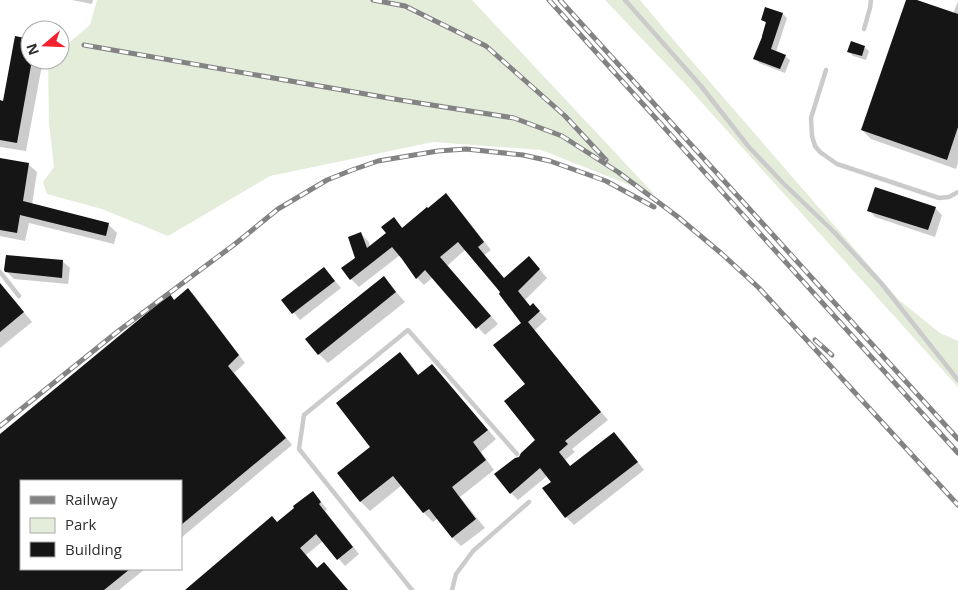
<svg xmlns="http://www.w3.org/2000/svg" width="958" height="590" font-family="'Open Sans',sans-serif">
<style>
.green{fill:#e4ecda}
.shadow{fill:#0003}
.building{fill:#151515}
.lines{fill:none;stroke-linecap:round;stroke-linejoin:round}
.service{stroke:#cbcbcb;stroke-width:4.5}
.rail-casing{stroke:#838383;stroke-width:5}
.rail{stroke:#fff;stroke-width:3;stroke-dasharray:9;stroke-linecap:butt}
</style>
<rect width="100%" height="100%" fill="#fff"/>
<g class="green">
<polygon points="97,0 472,0 655,195 541,150 433,142 270,176 168,236 102,209 47,194 43,182 54,167 49,123 48,60 60,60 60,50 90,25"/>
<polygon points="605,0 640,0 671,37 899,300 940,333 958,341 958,387 685,84"/>
</g>
<g class="shadow">
<polygon points="72,0 93,0 92,4"/>
<polygon points="907,0 914,0 953,14 958,1 958,163 956,169 871,139 862,130"/>
<polygon points="783,14 787,18 776,52 785,56 790,60 785,73 759,63 755,58 767,24 762,19"/>
<polygon points="30,41 30,60 43,60 26,151 0,147 0,101 4,102"/>
<polygon points="864,47 869,51 866,60 853,56 849,52"/>
<polygon points="0,159 28,164 37,172 32,205 108,224 117,233 114,244 29,223 25,241 0,236"/>
<polygon points="446,195 454,203 491,250 484,255 504,279 536,265 547,278 525,300 531,307 533,305 547,319 534,331 608,420 572,449 575,452 565,460 571,467 614,434 622,441 644,470 574,525 566,517 544,489 553,482 547,476 518,500 511,493 520,459 537,440 527,384 522,323 502,292 466,249 447,266 498,324 485,335 433,277 424,285 417,278 400,255 359,287 351,279 361,234 369,242 370,247 388,233 394,219 403,228"/>
<polygon points="935,208 942,215 935,237 875,217 869,210"/>
<polygon points="63,262 70,268 68,284 14,279 5,270"/>
<polygon points="324,268 341,288 300,320 283,300"/>
<polygon points="384,278 405,302 328,363 319,354"/>
<polygon points="0,283 32,322 0,348"/>
<polygon points="188,290 195,296 245,363 234,373 292,445 181,538 181,481 21,481 21,569 145,569 119,590 0,590 0,436 170,295 175,301"/>
<polygon points="400,353 409,362 419,376 432,366 441,375 496,439 481,452 494,470 460,497 485,528 461,546 452,537 438,518 433,522 424,513 402,485 370,511 361,502 339,474 371,447"/>
<polygon points="313,492 327,509 325,511 359,554 345,566 323,541 306,555 318,569 347,590 187,590 278,524"/>
</g>
<g class="building">
<polygon points="906,0 917,0 958,14 958,127 947,160 861,130"/>
<polygon points="765,7 783,13 771,49 786,55 780,69 753,59 762,37 762,36 766,22 761,20"/>
<polygon points="15,36 30,39 30,60 32,60 17,143 0,140 0,100 3,101"/>
<polygon points="851,41 865,46 862,56 847,52"/>
<polygon points="0,158 29,163 23,201 109,223 106,236 20,215 17,233 0,230"/>
<polygon points="875,187 936,207 928,230 867,211"/>
<polygon points="446,193 484,242 478,247 504,278 529,256 540,269 518,291 530,306 533,303 540,311 528,322 601,412 565,441 568,444 559,452 570,466 614,432 638,462 565,518 542,488 551,482 540,468 510,494 494,474 515,458 519,457 521,453 535,440 504,401 525,384 493,345 521,323 499,294 500,292 458,242 440,257 491,316 476,329 425,270 416,279 402,259 392,247 350,280 341,268 355,258 348,237 361,232 367,248 386,233 381,227 394,217 402,228 427,207 428,208"/>
<polygon points="6,255 63,260 62,278 5,272 4,270"/>
<polygon points="324,267 335,281 292,314 281,300"/>
<polygon points="384,276 396,292 318,355 305,339"/>
<polygon points="0,283 24,312 0,332"/>
<polygon points="188,288 239,355 228,366 286,438 181,525 181,481 21,481 21,569 130,569 104,590 0,590 0,434 170,294 174,300"/>
<polygon points="400,352 418,375 432,364 488,430 473,442 486,460 452,487 476,519 452,538 429,509 423,513 393,476 360,502 337,473 370,447 336,403"/>
<polygon points="313,491 321,502 319,504 353,547 337,560 316,534 300,548 317,568 324,562 348,590 185,590 272,516 277,522 294,508 293,506"/>
</g>
<g class="lines">
<g class="service">
<polyline points="625,0 701,86 748,146 783,183 834,232 881,283 958,380"/>
<polyline points="864,29 870,8 871,0"/>
<polyline points="826,70 811,118 812,136 815,146 820,152 837,164 939,198 949,197 958,192"/>
<polyline points="0,272 19,296"/>
<polyline points="412,590 299,449 304,415 408,330 517,454"/>
<polyline points="452,590 456,574 473,551 529,502"/>
</g>
<g class="rail-casing">
<g id="rail">
<polyline points="373,0 405,6 486,46 565,116 606,160"/>
<polyline points="549,0 958,453"/>
<polyline points="560,0 958,439"/>
<polyline points="84,45 400,100 514,118 562,136 618,172 678,217 722,254 759,288 958,505"/>
<polyline points="815,340 832,355"/>
<polyline points="0,426 117,332 235,244 278,209 327,180 352,170 378,161 438,151 466,149 523,155 550,161 606,181 654,207"/>
</g>
</g>
<use href="#rail" class="rail"/>
</g>
<rect x="20" y="480" width="162" height="90" fill="#ffffff" stroke="#ababab"/>
<rect x="30" y="496" width="25" height="8" fill="#838383" stroke="#ababab"/>
<text x="65" y="505" font-size="15" fill="#2e2e2e">Railway</text>
<rect x="30" y="518" width="25" height="15" fill="#e4ecda" stroke="#ababab"/>
<text x="65" y="530" font-size="15" fill="#2e2e2e">Park</text>
<rect x="30" y="542" width="25" height="15" fill="#151515" stroke="#ababab"/>
<text x="65" y="555" font-size="15" fill="#2e2e2e">Building</text>
<g transform="translate(45 45) rotate(251)"><circle r="24" fill="#ffffff" stroke="#ababab"/>
<path d="M0-4L9 19L0 12L-9 19Z" fill="#f22230"/>
<text y="-8" font-size="14" font-weight="bold" text-anchor="middle" fill="#2e2e2e">N</text>
</g>
</svg>
